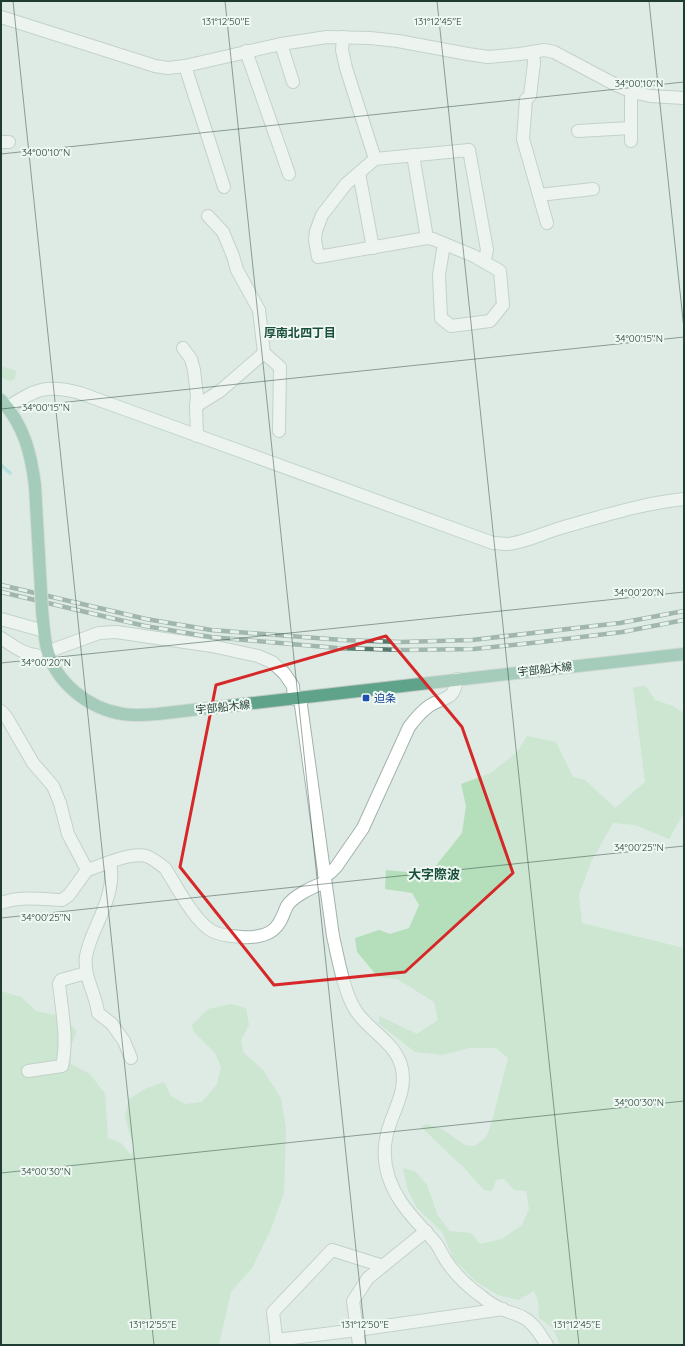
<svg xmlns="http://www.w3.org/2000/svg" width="685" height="1346" font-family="Quicksand,'Noto Sans JP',sans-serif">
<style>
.green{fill:#b5dfbb}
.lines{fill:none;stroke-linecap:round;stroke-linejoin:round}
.stream{stroke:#81d3d6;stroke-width:3.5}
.street-casing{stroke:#a1b3aa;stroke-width:14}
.secondary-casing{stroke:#9cb8aa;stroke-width:14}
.primary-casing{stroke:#c0c8c5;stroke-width:14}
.street{stroke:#fff;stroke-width:12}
.secondary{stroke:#fff;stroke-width:12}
.primary{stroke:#5fa48a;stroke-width:12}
.rail-casing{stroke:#58786c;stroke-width:4.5}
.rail{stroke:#eff8f2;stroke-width:3;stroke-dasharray:9;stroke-linecap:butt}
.primary-bridge-casing{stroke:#c0c8c5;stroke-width:14;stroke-linecap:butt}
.primary-bridge{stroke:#5fa48a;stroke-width:12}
.marked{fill:none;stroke:#d62828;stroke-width:3;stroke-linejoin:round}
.ticks{fill:none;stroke:#1e3c30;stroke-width:1;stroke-opacity:0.45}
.transit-dot{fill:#1a4fb4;stroke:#eff8f2;stroke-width:1.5}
.labels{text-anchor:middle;stroke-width:4;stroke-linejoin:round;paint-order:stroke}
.street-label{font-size:11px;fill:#1e3c30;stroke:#eff8f2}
.transit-label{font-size:11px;fill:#164399;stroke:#eff8f2;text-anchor:start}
.neighbourhood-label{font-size:12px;font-weight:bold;fill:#194f3b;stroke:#eff8f2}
.quarter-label{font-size:13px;font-weight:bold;fill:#194f3b;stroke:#eff8f2}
.ticks-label{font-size:10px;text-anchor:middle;fill:#1e3c30;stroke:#eff8f2;stroke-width:4;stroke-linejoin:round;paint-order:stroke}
</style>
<rect width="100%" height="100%" fill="#deebe4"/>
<g class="green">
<polygon points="1,366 16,371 15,379 11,381 6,380 1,376"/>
<polygon points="646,686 655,700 673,706 684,713 684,813 669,839 635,825 613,823 591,862 579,895 582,923 684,948 684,1345 560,1345 553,1328 539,1318 538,1301 534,1291 519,1300 498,1295 475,1281 453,1258 442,1232 417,1208 407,1188 403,1168 416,1172 427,1185 438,1216 450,1231 471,1233 480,1244 502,1239 522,1225 529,1209 526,1191 514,1190 504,1179 496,1180 492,1191 484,1190 465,1169 421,1127 426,1124 442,1129 465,1145 475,1146 486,1137 491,1125 508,1058 496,1048 469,1048 442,1055 415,1052 378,1023 380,1016 417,1034 438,1020 434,1002 397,979 378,977 357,952 355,938 379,930 390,934 409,928 419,905 412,893 385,889 386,870 417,873 434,868 462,833 466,806 461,784 491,773 517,752 527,736 556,742 573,777 585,780 615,808 645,782 633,687"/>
<polygon points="1,991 21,997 36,1011 60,1016 77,1031 70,1049 71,1064 90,1074 105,1094 108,1138 121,1143 131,1155 134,1149 125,1117 129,1099 147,1088 164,1082 171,1096 185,1104 202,1102 217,1084 221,1067 215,1053 194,1032 192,1025 208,1009 231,1004 246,1008 249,1025 241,1041 244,1053 263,1070 281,1098 286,1129 284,1193 271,1229 252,1268 231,1292 219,1345 1,1345"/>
</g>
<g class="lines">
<polyline class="stream" points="1,465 10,473"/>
<g class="street-casing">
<g id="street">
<polyline points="1,17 155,66 168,68 185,66 281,44 327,37 370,38 398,41 468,54 488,57 520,54 544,50 554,52 616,85 633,92 650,96 684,98"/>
<polyline points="343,37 342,50 346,68 375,159"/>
<polyline points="281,44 293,82"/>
<polyline points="246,51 289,174"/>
<polyline points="533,52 534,63 530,96 526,99 523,139 547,223"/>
<polyline points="185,66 224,187"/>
<polyline points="578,131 631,128"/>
<polyline points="631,141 631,98 633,92"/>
<polyline points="1,142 9,142"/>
<polyline points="413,155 427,238"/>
<polyline points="359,173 373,248"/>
<polyline points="539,195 593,189"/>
<polyline points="208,216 223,232 233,256 237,270 259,310 264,353 280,367 279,431"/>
<polyline points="444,244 439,275 441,318 451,326 490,321 503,305 500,271 474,256 433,239 427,238 318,257 315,240 316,231 322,215 346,184 375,159 469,150 487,250 484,262"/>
<polyline points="183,348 191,359 194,370 197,396 196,406 197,436"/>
<polyline points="196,406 220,391 264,353"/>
<path d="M 1,638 C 12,645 23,654 36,655"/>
<polyline points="55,649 99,633 116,632 212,646 258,656 272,662 284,673 293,686 294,699"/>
<path d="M 300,698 L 333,936 C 338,958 344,993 356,1011 C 370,1032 397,1043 402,1069 C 406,1090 396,1106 390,1124 C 380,1151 385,1178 401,1202 C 410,1216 423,1228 434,1241 C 439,1246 441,1253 445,1259 C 454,1273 467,1286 481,1296 C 487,1301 496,1307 504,1310 C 510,1313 518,1314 524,1318 C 534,1323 541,1336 547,1345"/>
<path d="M 1,711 L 7,718 L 33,763 L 53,786 L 60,803 L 68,834 L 87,870 C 104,865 129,852 146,856 C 153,858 159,864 165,868 C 176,885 194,921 212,931 C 221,936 231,936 241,937 C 251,938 266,936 273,930 C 281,924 283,914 287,906 C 292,897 315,885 325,883"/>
<path d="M 110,862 C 115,884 105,907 96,927 C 92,936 88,946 86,956 C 83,976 96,994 98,1013 L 112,1024 L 124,1041 L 131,1058"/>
<path d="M 324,874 L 330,873 L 336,867 L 363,828 L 409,727 C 415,719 421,712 429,706 C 444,696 454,702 457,679"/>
<path d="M 1,903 C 21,896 41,899 62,900 L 69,895 L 87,870"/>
<path d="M 28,1071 L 62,1066 C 68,1040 62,1011 59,984 L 61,980 L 86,973"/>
<polyline points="276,1340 357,1330 503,1309"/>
<polyline points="277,1345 273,1312 332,1250 383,1266"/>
<polyline points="359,1345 353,1301 368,1278 426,1231"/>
</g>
</g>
<g class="secondary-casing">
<g id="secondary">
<path d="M 8,407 C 36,389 46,384 80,393 L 493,543 C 498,543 503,544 508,544 C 527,542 545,532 564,527 C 603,516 644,503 684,499"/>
<polyline points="1,619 44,631"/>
</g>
</g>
<g class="primary-casing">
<g id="primary">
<path d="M 1,400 C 24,425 31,453 35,486"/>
<path d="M 42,609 C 43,622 44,636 47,649 C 56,683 89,709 123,714 C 134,716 146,715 157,714 L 684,654"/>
</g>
</g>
<use href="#street" class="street"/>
<use href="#secondary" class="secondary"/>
<use href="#primary" class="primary"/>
<g class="rail-casing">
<g id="rail">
<polyline points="1,585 146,619 211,630 342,640 401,642 472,640 620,623 684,611"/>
<polyline points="1,592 145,626 211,637 337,648 403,650 474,649 541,642 622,632 684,620"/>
</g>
</g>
<use href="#rail" class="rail"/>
<g class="primary-bridge-casing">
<polyline id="primary-bridge" points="35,486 42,609"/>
</g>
<use href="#primary-bridge" class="primary-bridge"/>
</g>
<path d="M0 0H685V1346H0ZM 386,636 L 462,727 L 513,873 L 405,972 L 274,985 L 180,867 L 216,685 Z" fill="#deebe4" fill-opacity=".55" fill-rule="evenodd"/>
<path class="marked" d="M 386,636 L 462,727 L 513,873 L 405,972 L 274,985 L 180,867 L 216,685 Z"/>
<path class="ticks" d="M 13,1 L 154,1345M 225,1 L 366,1345M 437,1 L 579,1345M 649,1 L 684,329M 1,154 L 684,82M 1,409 L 684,337M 1,663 L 684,592M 1,918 L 684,846M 1,1173 L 684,1101"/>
<rect class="transit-dot" x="362" y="694" width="8" height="8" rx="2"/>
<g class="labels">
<g class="street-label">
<text transform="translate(545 669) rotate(-6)" y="4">宇部船木線</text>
<text transform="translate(223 707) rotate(-6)" y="4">宇部船木線</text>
</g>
<g class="transit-label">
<text x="374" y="702">迫条</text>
</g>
<g class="neighbourhood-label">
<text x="300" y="337">厚南北四丁目</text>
</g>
<g class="quarter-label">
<text x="434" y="879">大字際波</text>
</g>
</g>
<g class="ticks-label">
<text x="226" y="25">131°12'50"E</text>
<text x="438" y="25">131°12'45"E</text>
<text x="639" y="87">34°00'10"N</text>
<text x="46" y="156">34°00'10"N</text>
<text x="639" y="342">34°00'15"N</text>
<text x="46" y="411">34°00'15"N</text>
<text x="639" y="596">34°00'20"N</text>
<text x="46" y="666">34°00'20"N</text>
<text x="639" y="851">34°00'25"N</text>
<text x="46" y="921">34°00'25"N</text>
<text x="639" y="1106">34°00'30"N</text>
<text x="46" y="1175">34°00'30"N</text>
<text x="153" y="1328">131°12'55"E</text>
<text x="365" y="1328">131°12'50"E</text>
<text x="577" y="1328">131°12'45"E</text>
</g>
<rect width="685" height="1346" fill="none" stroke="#1e3c30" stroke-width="4"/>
</svg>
